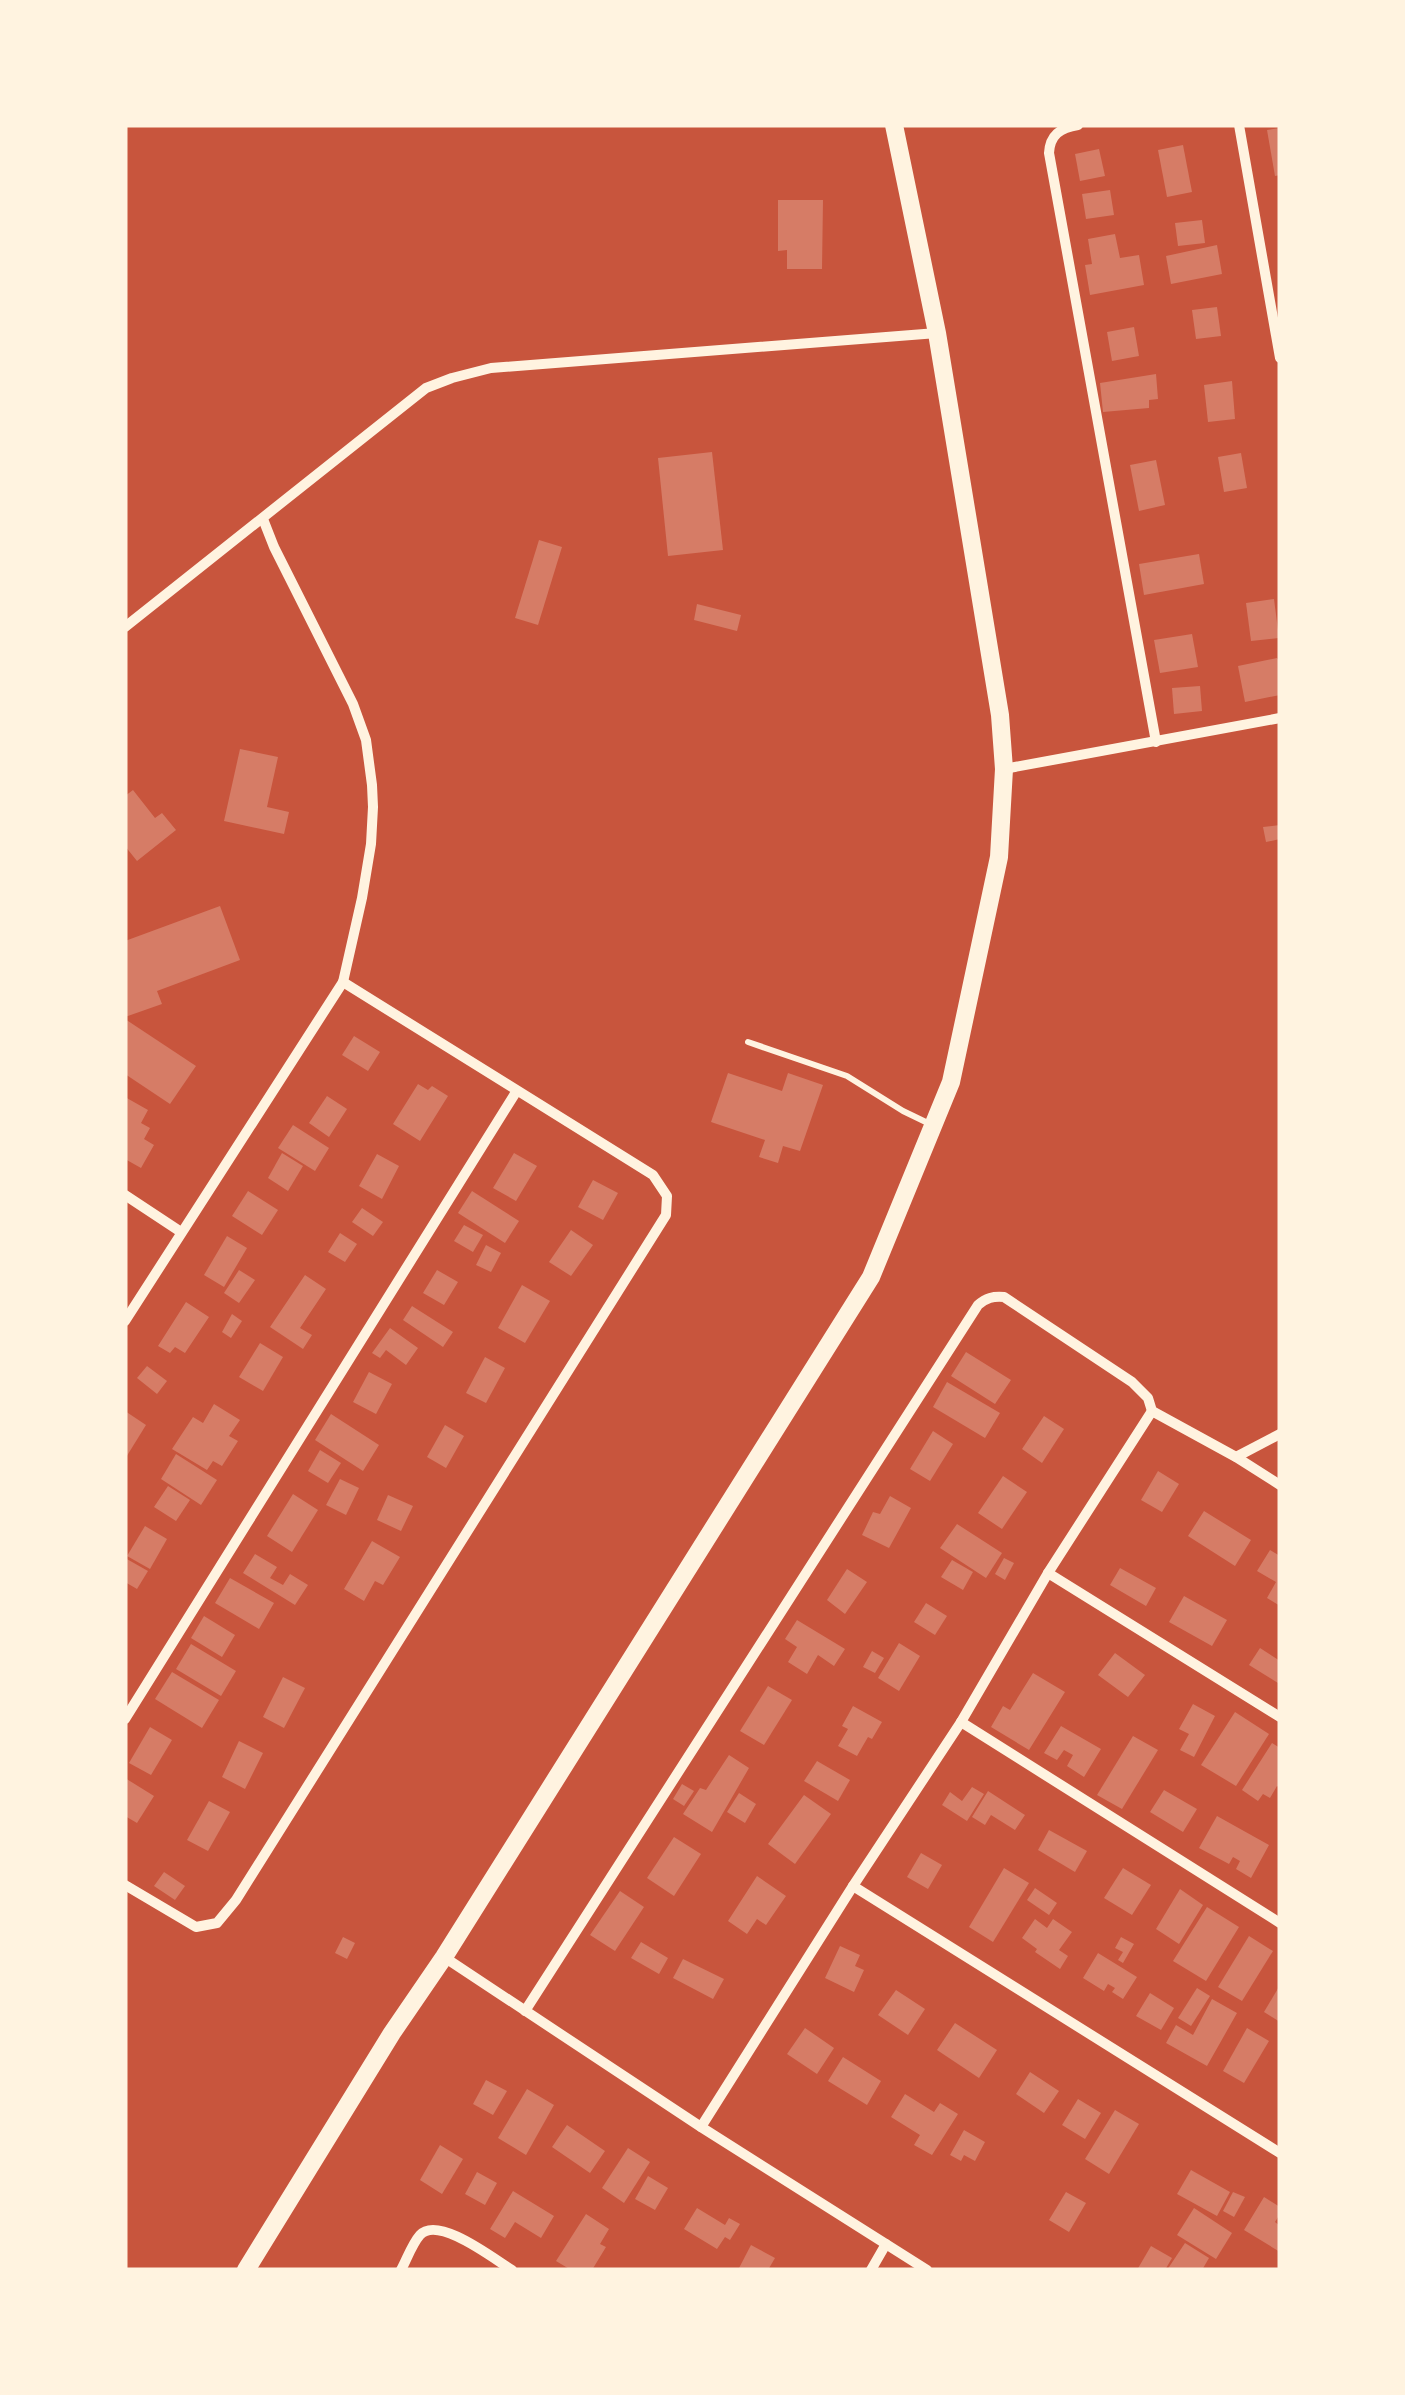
<svg xmlns="http://www.w3.org/2000/svg" width="1405" height="2395" font-family="Montserrat,sans-serif">
<style>
.building{fill:#d67c66}
.lines{fill:none;stroke-linecap:round;stroke-linejoin:round}
.service{stroke:#fff3e0;stroke-width:6}
.minor{stroke:#fff3e0;stroke-width:10}
.tertiary{stroke:#fff3e0;stroke-width:18}
</style>
<rect width="100%" height="100%" fill="#c8553d"/>
<g class="building">
<polygon points="1280,128 1280,175 1275,176 1267,130"/>
<polygon points="1183,145 1192,192 1167,197 1158,150"/>
<polygon points="1099,149 1105,176 1080,181 1075,154"/>
<polygon points="1110,190 1114,215 1086,219 1082,194"/>
<polygon points="778,200 823,200 822,269 787,269 787,250 778,251"/>
<polygon points="1202,220 1205,243 1178,246 1175,223"/>
<polygon points="1115,234 1120,258 1139,255 1144,285 1090,295 1085,265 1092,264 1088,239"/>
<polygon points="1217,245 1222,274 1171,284 1166,256"/>
<polygon points="1217,307 1221,336 1196,339 1192,310"/>
<polygon points="1134,327 1139,356 1112,361 1107,332"/>
<polygon points="1156,374 1158,399 1149,400 1149,408 1103,412 1100,383"/>
<polygon points="1232,381 1235,419 1208,422 1204,385"/>
<polygon points="712,452 723,550 668,556 658,458"/>
<polygon points="1241,453 1247,488 1224,492 1218,457"/>
<polygon points="1156,460 1165,505 1139,511 1130,465"/>
<polygon points="539,540 562,547 538,625 515,618"/>
<polygon points="1199,554 1204,584 1144,595 1139,564"/>
<polygon points="1274,599 1279,638 1251,641 1246,603"/>
<polygon points="697,604 741,615 737,631 694,620"/>
<polygon points="1192,634 1198,667 1160,673 1154,640"/>
<polygon points="1277,658 1280,662 1280,695 1245,702 1238,666"/>
<polygon points="1200,686 1202,711 1174,714 1172,688"/>
<polygon points="240,749 278,757 267,807 289,812 284,834 224,821"/>
<polygon points="133,790 155,818 162,813 176,830 137,861 125,846 125,796"/>
<polygon points="1280,825 1280,839 1266,842 1263,827"/>
<polygon points="220,906 240,960 157,991 162,1004 125,1017 125,941"/>
<polygon points="125,1019 196,1066 170,1104 125,1074"/>
<polygon points="354,1036 380,1052 368,1071 342,1055"/>
<polygon points="728,1073 782,1091 788,1073 823,1085 800,1151 783,1146 778,1163 759,1157 765,1140 711,1122"/>
<polygon points="418,1084 428,1090 432,1086 448,1096 420,1141 393,1124"/>
<polygon points="327,1096 347,1109 329,1137 309,1123"/>
<polygon points="125,1097 148,1110 141,1123 150,1128 144,1139 154,1145 141,1168 125,1159"/>
<polygon points="293,1125 329,1148 315,1171 278,1148"/>
<polygon points="282,1153 303,1166 288,1191 268,1178"/>
<polygon points="514,1153 537,1166 516,1201 493,1188"/>
<polygon points="377,1154 399,1166 382,1199 359,1186"/>
<polygon points="593,1180 618,1193 603,1220 578,1207"/>
<polygon points="248,1191 278,1210 262,1235 232,1216"/>
<polygon points="472,1191 519,1221 505,1243 458,1213"/>
<polygon points="362,1208 383,1222 373,1236 352,1222"/>
<polygon points="464,1225 483,1235 473,1252 454,1241"/>
<polygon points="571,1230 593,1245 571,1276 549,1262"/>
<polygon points="340,1233 357,1244 345,1262 328,1252"/>
<polygon points="227,1236 247,1248 224,1287 204,1275"/>
<polygon points="486,1245 501,1253 491,1272 476,1265"/>
<polygon points="239,1270 255,1280 239,1303 224,1293"/>
<polygon points="437,1270 458,1282 444,1305 423,1293"/>
<polygon points="305,1275 326,1289 300,1328 312,1335 303,1349 270,1327"/>
<polygon points="522,1285 550,1301 525,1343 498,1328"/>
<polygon points="186,1302 209,1317 185,1353 175,1347 170,1353 158,1346"/>
<polygon points="412,1306 453,1332 443,1347 403,1320"/>
<polygon points="232,1314 242,1321 231,1338 222,1332"/>
<polygon points="390,1328 418,1348 406,1365 386,1350 380,1358 372,1353"/>
<polygon points="260,1343 283,1357 263,1391 239,1377"/>
<polygon points="966,1352 1011,1380 995,1404 951,1376"/>
<polygon points="485,1357 505,1368 486,1403 466,1393"/>
<polygon points="147,1366 167,1381 157,1394 137,1378"/>
<polygon points="369,1372 392,1384 376,1414 353,1402"/>
<polygon points="947,1382 1000,1413 985,1438 933,1407"/>
<polygon points="214,1404 240,1420 229,1436 238,1441 222,1466 213,1461 207,1470 172,1449 193,1417 203,1423"/>
<polygon points="125,1411 146,1425 125,1459"/>
<polygon points="331,1414 379,1445 363,1471 315,1440"/>
<polygon points="1044,1416 1064,1429 1042,1463 1022,1449"/>
<polygon points="445,1425 464,1436 446,1468 427,1457"/>
<polygon points="933,1431 953,1444 930,1481 910,1469"/>
<polygon points="320,1450 341,1463 328,1483 308,1471"/>
<polygon points="176,1454 217,1480 201,1505 161,1479"/>
<polygon points="1158,1471 1179,1484 1162,1512 1141,1500"/>
<polygon points="1003,1476 1027,1492 1002,1529 978,1513"/>
<polygon points="340,1479 359,1488 346,1515 326,1505"/>
<polygon points="168,1486 190,1500 176,1521 154,1507"/>
<polygon points="293,1494 318,1510 292,1552 267,1536"/>
<polygon points="388,1495 413,1506 401,1531 377,1520"/>
<polygon points="890,1496 911,1508 889,1548 862,1535 873,1512 880,1514"/>
<polygon points="1204,1511 1251,1540 1235,1566 1188,1536"/>
<polygon points="957,1524 1002,1553 986,1578 940,1548"/>
<polygon points="145,1526 167,1539 150,1569 127,1556"/>
<polygon points="372,1541 400,1557 383,1585 375,1581 364,1601 344,1589"/>
<polygon points="1270,1550 1280,1556 1280,1606 1267,1598 1276,1582 1257,1571"/>
<polygon points="255,1554 277,1567 270,1578 283,1585 290,1574 308,1585 295,1605 243,1573"/>
<polygon points="125,1558 148,1571 137,1589 125,1582"/>
<polygon points="1004,1558 1014,1563 1005,1580 995,1574"/>
<polygon points="952,1560 973,1572 963,1590 941,1577"/>
<polygon points="1120,1568 1156,1588 1146,1606 1110,1585"/>
<polygon points="847,1569 867,1582 845,1614 827,1600"/>
<polygon points="230,1578 274,1603 259,1629 215,1603"/>
<polygon points="1184,1596 1227,1620 1212,1646 1169,1622"/>
<polygon points="926,1603 947,1616 935,1635 914,1622"/>
<polygon points="204,1616 235,1635 222,1657 191,1638"/>
<polygon points="797,1620 845,1649 834,1666 818,1655 807,1674 788,1662 797,1647 785,1639"/>
<polygon points="899,1643 920,1656 899,1691 878,1678"/>
<polygon points="191,1644 236,1671 221,1696 176,1669"/>
<polygon points="1260,1648 1280,1661 1280,1680 1278,1683 1249,1665"/>
<polygon points="872,1651 884,1658 875,1673 863,1667"/>
<polygon points="1115,1653 1145,1675 1128,1697 1098,1675"/>
<polygon points="172,1672 219,1700 202,1728 155,1699"/>
<polygon points="1033,1673 1065,1692 1029,1750 991,1727 1003,1706 1010,1710"/>
<polygon points="283,1677 305,1688 284,1728 263,1717"/>
<polygon points="768,1686 792,1700 764,1745 740,1731"/>
<polygon points="1193,1704 1215,1716 1194,1757 1180,1750 1189,1734 1179,1729"/>
<polygon points="853,1706 882,1722 872,1739 868,1737 857,1756 838,1746 848,1729 842,1726"/>
<polygon points="1235,1712 1269,1734 1236,1786 1201,1765"/>
<polygon points="1061,1726 1101,1749 1084,1777 1067,1766 1073,1755 1064,1750 1057,1760 1044,1753"/>
<polygon points="150,1727 172,1740 151,1775 129,1763"/>
<polygon points="1133,1736 1158,1750 1122,1809 1097,1795"/>
<polygon points="239,1741 263,1753 245,1789 222,1777"/>
<polygon points="1272,1743 1280,1748 1280,1788 1277,1786 1270,1798 1263,1794 1258,1801 1242,1790"/>
<polygon points="729,1755 749,1768 712,1832 683,1814 700,1788 706,1790"/>
<polygon points="817,1761 850,1780 838,1801 804,1781"/>
<polygon points="125,1778 154,1796 137,1823 125,1816"/>
<polygon points="682,1784 694,1791 684,1806 673,1799"/>
<polygon points="972,1787 984,1794 967,1821 942,1805 950,1792 962,1801"/>
<polygon points="1164,1790 1197,1809 1183,1832 1150,1812"/>
<polygon points="988,1791 1025,1815 1015,1830 991,1815 985,1825 972,1817"/>
<polygon points="739,1793 756,1804 745,1823 727,1812"/>
<polygon points="804,1795 831,1814 795,1864 768,1844"/>
<polygon points="209,1801 230,1812 208,1851 187,1840"/>
<polygon points="1217,1816 1269,1845 1251,1878 1236,1869 1240,1861 1233,1857 1229,1864 1199,1848"/>
<polygon points="1049,1830 1087,1851 1075,1872 1038,1850"/>
<polygon points="674,1837 701,1854 674,1896 647,1878"/>
<polygon points="921,1853 942,1865 928,1889 907,1877"/>
<polygon points="1004,1868 1029,1883 993,1942 969,1927"/>
<polygon points="1123,1868 1151,1885 1132,1915 1104,1898"/>
<polygon points="164,1872 185,1886 175,1900 154,1886"/>
<polygon points="757,1876 786,1896 766,1925 757,1919 747,1934 728,1921"/>
<polygon points="1035,1888 1057,1903 1049,1915 1027,1900"/>
<polygon points="1180,1889 1203,1905 1179,1944 1156,1929"/>
<polygon points="620,1891 644,1907 615,1951 590,1935"/>
<polygon points="1207,1907 1239,1927 1206,1981 1173,1961"/>
<polygon points="1035,1919 1047,1928 1053,1919 1072,1932 1059,1950 1068,1956 1060,1969 1035,1952 1037,1949 1022,1938"/>
<polygon points="1249,1936 1273,1951 1242,2001 1218,1987"/>
<polygon points="343,1937 355,1943 347,1959 335,1953"/>
<polygon points="1121,1937 1134,1944 1123,1963 1118,1960 1123,1952 1115,1948"/>
<polygon points="641,1942 668,1958 659,1974 631,1958"/>
<polygon points="840,1946 860,1955 855,1966 864,1970 854,1992 825,1978"/>
<polygon points="1098,1953 1137,1977 1123,1999 1112,1992 1115,1988 1108,1984 1104,1991 1083,1978"/>
<polygon points="683,1959 724,1979 713,1999 673,1978"/>
<polygon points="1280,1985 1280,2022 1264,2012"/>
<polygon points="1197,1988 1210,1996 1191,2026 1178,2018"/>
<polygon points="896,1990 925,2009 908,2035 878,2015"/>
<polygon points="1150,1993 1174,2008 1161,2030 1136,2016"/>
<polygon points="1212,1999 1237,2013 1207,2066 1166,2043 1176,2025 1193,2035"/>
<polygon points="955,2023 997,2050 979,2078 937,2050"/>
<polygon points="805,2028 834,2048 817,2074 787,2054"/>
<polygon points="1247,2028 1269,2041 1244,2083 1223,2071"/>
<polygon points="843,2057 881,2081 867,2105 828,2081"/>
<polygon points="1030,2072 1059,2091 1044,2113 1016,2094"/>
<polygon points="486,2080 507,2091 493,2115 473,2104"/>
<polygon points="527,2089 554,2105 526,2155 498,2138"/>
<polygon points="905,2094 934,2112 940,2103 958,2114 932,2155 914,2145 920,2135 891,2117"/>
<polygon points="1078,2099 1101,2113 1085,2139 1062,2125"/>
<polygon points="1115,2110 1139,2124 1109,2174 1085,2159"/>
<polygon points="567,2125 605,2151 590,2173 552,2147"/>
<polygon points="964,2130 985,2142 975,2161 964,2155 961,2161 950,2155"/>
<polygon points="440,2145 463,2159 442,2194 420,2180"/>
<polygon points="628,2148 650,2162 624,2203 602,2188"/>
<polygon points="1191,2170 1230,2192 1217,2216 1177,2194"/>
<polygon points="477,2172 497,2183 485,2205 465,2194"/>
<polygon points="648,2176 668,2188 655,2210 635,2199"/>
<polygon points="513,2191 554,2216 541,2238 515,2222 505,2238 490,2229"/>
<polygon points="1066,2192 1086,2203 1069,2232 1049,2220"/>
<polygon points="1233,2192 1245,2197 1234,2217 1223,2211"/>
<polygon points="1264,2197 1280,2207 1280,2214 1275,2222 1280,2226 1280,2252 1244,2230"/>
<polygon points="697,2208 725,2225 729,2218 740,2224 730,2240 725,2237 717,2249 684,2229"/>
<polygon points="1194,2208 1232,2233 1216,2259 1177,2235"/>
<polygon points="586,2214 609,2229 600,2244 606,2247 592,2270 571,2270 556,2261"/>
<polygon points="1185,2243 1209,2258 1202,2270 1167,2270"/>
<polygon points="751,2245 775,2258 768,2270 738,2270"/>
<polygon points="1151,2246 1172,2258 1165,2270 1137,2270"/>
</g>
<g class="lines">
<polyline class="service" points="748,1042 847,1076 903,1111 932,1125"/>
<g class="minor">
<path d="M 1078,125 C 1060,128 1050,135 1049,153 L 1156,742"/>
<polyline points="1239,125 1280,358"/>
<polyline points="125,627 426,388 452,378 491,368 937,333"/>
<polyline points="1004,769 1280,718"/>
<polyline points="125,1195 181,1232"/>
<polyline points="125,1321 343,982 362,898 371,844 373,807 372,785 366,740 353,704 274,547 263,519"/>
<polyline points="1236,1457 1280,1434"/>
<polyline points="1048,1573 1280,1717"/>
<polyline points="125,1719 516,1092"/>
<polyline points="961,1722 1280,1923"/>
<polyline points="125,1885 196,1927 217,1923 236,1900 666,1215 667,1196 653,1175 343,982"/>
<polyline points="853,1886 1280,2153"/>
<polyline points="444,1957 701,2127 927,2270"/>
<path d="M 525,2011 L 978,1305 C 986,1298 993,1296 1004,1297 L 1132,1382 L 1148,1398 L 1152,1411 L 1236,1457 L 1280,1485"/>
<polyline points="701,2127 853,1886 961,1722 1048,1573 1152,1411"/>
<path d="M 401,2270 C 407,2259 412,2244 420,2235 C 438,2215 494,2259 512,2270"/>
<polyline points="871,2270 886,2244"/>
</g>
<polyline class="tertiary" points="246,2270 392,2033 444,1957 871,1277 951,1082 999,857 1004,769 1000,715 937,333 894,125"/>
</g>
<rect width="1405" height="2395" fill="none" stroke="#fff3e0" stroke-width="255"/>
</svg>
